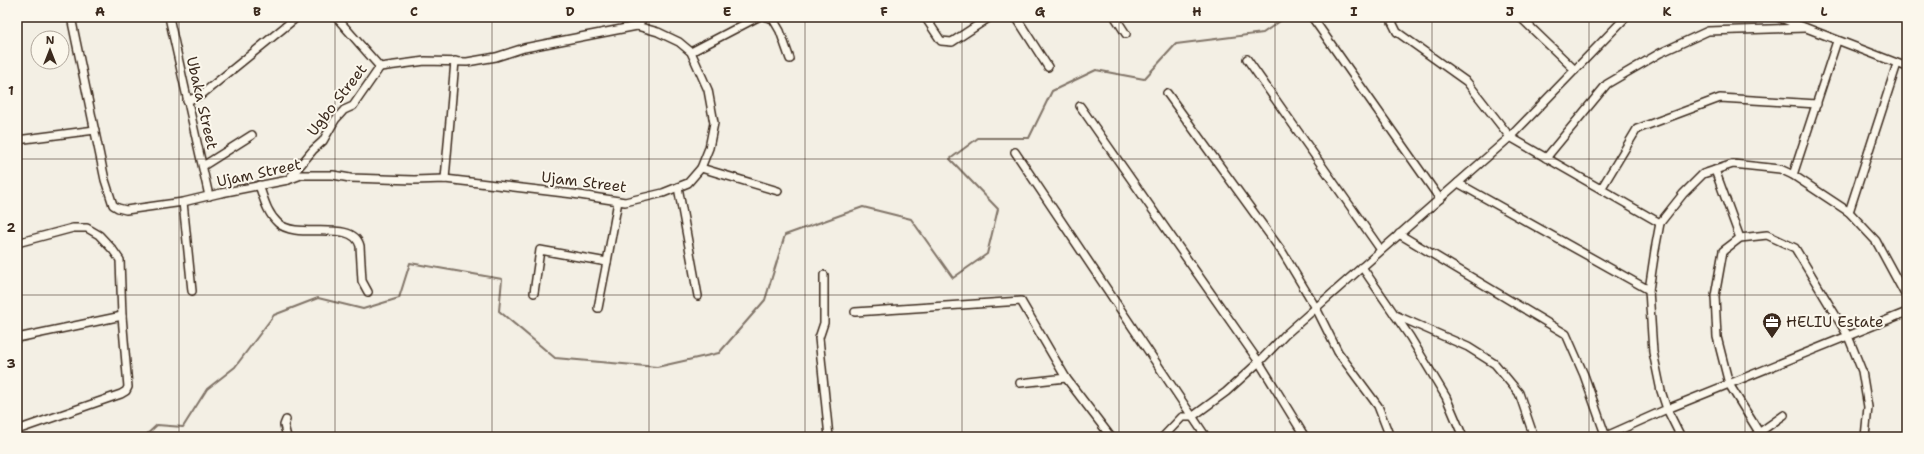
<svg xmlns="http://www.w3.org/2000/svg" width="1924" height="454" font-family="'Shantell Sans',sans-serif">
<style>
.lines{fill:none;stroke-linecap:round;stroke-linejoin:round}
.stream{stroke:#817468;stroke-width:2}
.minor-casing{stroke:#3b2a1e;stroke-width:10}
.minor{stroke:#fbf7ec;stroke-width:7}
.grid{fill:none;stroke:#3b2a1e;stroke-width:1;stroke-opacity:0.55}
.labels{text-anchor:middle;stroke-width:4;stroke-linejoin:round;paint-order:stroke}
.street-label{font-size:15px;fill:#3b2a1e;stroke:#fbf7ec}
.poi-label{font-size:15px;fill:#3b2a1e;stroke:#fbf7ec;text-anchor:start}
.neatline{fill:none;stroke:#3b2a1e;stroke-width:1.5}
.grid-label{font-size:13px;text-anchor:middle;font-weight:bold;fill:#3b2a1e}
</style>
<rect width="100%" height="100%" fill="#f3efe4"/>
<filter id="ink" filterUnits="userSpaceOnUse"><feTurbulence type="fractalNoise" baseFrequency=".025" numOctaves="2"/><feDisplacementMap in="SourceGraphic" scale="8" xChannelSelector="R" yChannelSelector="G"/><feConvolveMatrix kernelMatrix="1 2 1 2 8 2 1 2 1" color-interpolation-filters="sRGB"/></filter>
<g filter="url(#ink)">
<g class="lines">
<polyline class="stream" points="144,437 157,425 183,427 207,389 235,367 274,315 318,298 363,309 399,298 410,263 502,279 499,311 555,358 657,367 719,353 765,300 785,235 863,207 911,219 953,278 987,254 998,209 950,159 978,138 1029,138 1052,91 1096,70 1144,79 1176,44 1263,33 1286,17"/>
<g class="minor-casing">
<g id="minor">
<polyline points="71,17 105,180 113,205 118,208 126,210 183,202 221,193 288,180 301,175 333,175 350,178 414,180 445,179 573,194 625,202 663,193 688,183 701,168 709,148 714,123 708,90 691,52 679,42 658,32 637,26 524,48 496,57 467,62 425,61 380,67"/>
<polyline points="169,17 209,196"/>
<polyline points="766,17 773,19 780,31 790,59"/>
<polyline points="925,17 941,41 952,42 990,17"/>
<polyline points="1016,17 1048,67"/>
<polyline points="1115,17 1126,34"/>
<polyline points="1312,17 1440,199"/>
<polyline points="1396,17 1392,22 1397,32 1467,82 1510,137 1660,223"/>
<polyline points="1520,17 1575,70"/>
<polyline points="1778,17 1907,67"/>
<polyline points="637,26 644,17"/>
<polyline points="691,52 758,17"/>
<polyline points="1247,59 1381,250"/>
<polyline points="1167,93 1283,253 1316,308 1338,352 1378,406 1390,437"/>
<polyline points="187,101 201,95 297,17"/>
<polyline points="1080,106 1259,362 1226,392 1192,417 1182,417 1163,437"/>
<polyline points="17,140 95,130"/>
<polyline points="1015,152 1206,437"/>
<polyline points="1546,158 1607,84 1660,53 1708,31 1805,28"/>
<polyline points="203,166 252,135"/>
<polyline points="701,168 778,191"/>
<polyline points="1715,170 1740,238"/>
<polyline points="1793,175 1837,41"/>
<polyline points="445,179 455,61"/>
<polyline points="288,180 313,150 323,141 335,120 344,110 353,106 380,67 336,17"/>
<polyline points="1458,183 1649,290"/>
<path d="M 259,185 C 264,199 267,213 278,223 C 297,241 353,218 360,246 L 362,281 L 368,292"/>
<polyline points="678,187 698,296"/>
<polyline points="1601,189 1637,129 1720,98 1817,104"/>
<polyline points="183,202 192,291"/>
<polyline points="1849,212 1897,64"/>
<polyline points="1399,234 1566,334 1584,375 1606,437"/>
<polyline points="17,243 73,228 87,228 99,235 113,250 120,260 122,316 128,387 126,391 121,394 17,430"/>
<polyline points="1362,267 1410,337 1446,397 1463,437"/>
<polyline points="824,275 824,323 819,338 829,437"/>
<polyline points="534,293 540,250 607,262 618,201"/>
<polyline points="598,308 607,262"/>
<polyline points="855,312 1021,301 1066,378 1020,383"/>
<polyline points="1395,315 1468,347 1495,364 1519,393 1534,437"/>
<polyline points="17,338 122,316"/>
<polyline points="1066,378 1111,437"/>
<polyline points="286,420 284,425 287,437"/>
<polyline points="1305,437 1259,362 1285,335 1510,137 1626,17"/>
<polyline points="1604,437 1667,409 1661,391 1653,352 1649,290 1655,250 1660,223 1683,194 1703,174 1733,164 1780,169 1793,175 1849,212 1876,241 1907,298"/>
<polyline points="1681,437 1667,409 1907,312"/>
<polyline points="1753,437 1784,415"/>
<polyline points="1762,437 1729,384 1717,337 1715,296 1723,251 1740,238 1767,235 1795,248 1848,336 1862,371 1868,407 1865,437"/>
</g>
</g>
<use href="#minor" class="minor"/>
</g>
</g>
<path class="grid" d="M 179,17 L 179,437M 335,17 L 335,437M 492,17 L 492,437M 649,17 L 649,437M 805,17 L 805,437M 962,17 L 962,437M 1119,17 L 1119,437M 1275,17 L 1275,437M 1432,17 L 1432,437M 1589,17 L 1589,437M 1745,17 L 1745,437M 17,159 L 1907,159M 17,295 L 1907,295"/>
<defs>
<g id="office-pin" transform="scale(1)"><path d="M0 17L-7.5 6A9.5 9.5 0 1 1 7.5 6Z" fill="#3b2a1e" stroke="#fbf7ec"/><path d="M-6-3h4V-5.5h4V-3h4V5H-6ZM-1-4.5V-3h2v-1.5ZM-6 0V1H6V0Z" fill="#fff"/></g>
</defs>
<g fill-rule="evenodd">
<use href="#office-pin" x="1772" y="322"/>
</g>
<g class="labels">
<g class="street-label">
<text transform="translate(337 100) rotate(-52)" y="5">Ugbo Street</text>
<text transform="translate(202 103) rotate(77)" y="5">Ubaka Street</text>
<text transform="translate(259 173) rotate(-12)" y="5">Ujam Street</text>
<text transform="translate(584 182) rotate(7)" y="5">Ujam Street</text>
</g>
<g class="poi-label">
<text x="1786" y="327">HELIU Estate</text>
</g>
</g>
<rect width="1924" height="454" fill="none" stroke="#fbf7ec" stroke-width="44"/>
<g transform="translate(50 50)"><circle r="19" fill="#fbf7ec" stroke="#aea59a"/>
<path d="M0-3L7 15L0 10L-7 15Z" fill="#3b2a1e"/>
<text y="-6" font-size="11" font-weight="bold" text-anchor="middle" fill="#3b2a1e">N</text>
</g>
<rect x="22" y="22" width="1880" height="410" class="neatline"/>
<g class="grid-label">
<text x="100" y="16">A</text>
<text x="257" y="16">B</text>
<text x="414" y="16">C</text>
<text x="570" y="16">D</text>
<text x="727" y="16">E</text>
<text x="884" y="16">F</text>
<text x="1040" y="16">G</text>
<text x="1197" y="16">H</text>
<text x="1354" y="16">I</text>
<text x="1510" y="16">J</text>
<text x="1667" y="16">K</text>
<text x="1824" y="16">L</text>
<text x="11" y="95">1</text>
<text x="11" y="232">2</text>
<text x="11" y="368">3</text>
</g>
</svg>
